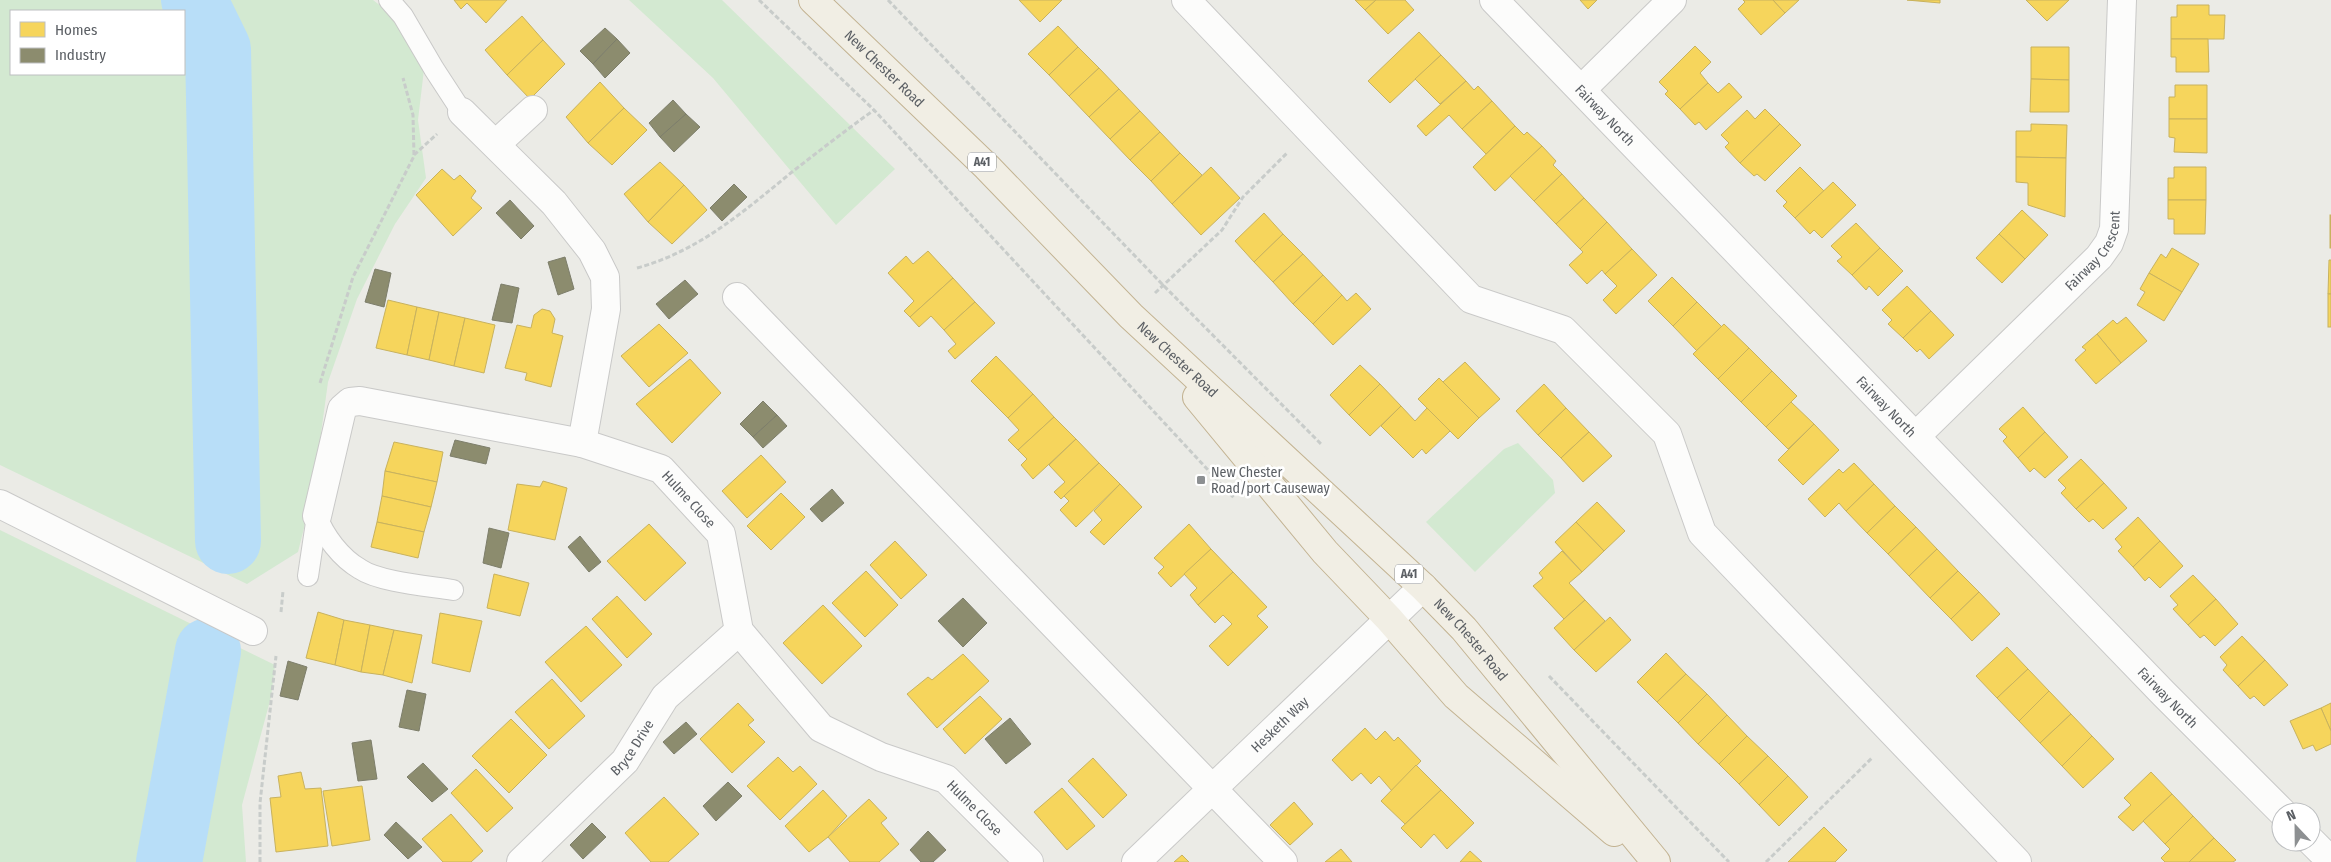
<svg xmlns="http://www.w3.org/2000/svg" width="2331" height="862" font-family="'Fira Sans Condensed',sans-serif">
<style>
.green{fill:#d3e9d1;fill-rule:evenodd}
.homes{fill:#f6d55c;stroke:#c8b25e}
.industry{fill:#8c8c6e;stroke:#7d7e6b}
.lines{fill:none;stroke-linecap:round;stroke-linejoin:round}
.river{stroke:#b8def8;stroke-width:66}
.service-casing{stroke:#c9c9c8;stroke-width:22}
.minor-casing{stroke:#c9c9c8;stroke-width:30}
.trunk-casing{stroke:#c3b392;stroke-width:30}
.path{stroke:#c8ccca;stroke-width:3;stroke-dasharray:5 2.5;stroke-linecap:butt}
.service{stroke:#fcfcfb;stroke-width:20}
.minor{stroke:#fcfcfb;stroke-width:28}
.trunk{stroke:#f1eee4;stroke-width:28}
.poi-dot{fill:#8d9092;stroke:#fff;stroke-width:2}
.labels{text-anchor:middle;stroke-width:5;stroke-linejoin:round;paint-order:stroke}
.shield{fill:#fff;stroke:#8c8f92;stroke-width:1}
.shield-label{font-size:12px;font-weight:bold;fill:#5b5f64}
.street-label{font-size:14px;fill:#5b5f64;stroke:#fff}
.poi-label{font-size:14px;fill:#5b5f64;stroke:#fff;text-anchor:start}
</style>
<rect width="100%" height="100%" fill="#ebebe6"/>
<g class="green">
<path d="M 0,0 L 373,0 L 400,21 L 425,61 L 418,120 L 426,178 L 395,224 L 357,299 L 328,382 L 313,492 L 298,552 L 247,584 L 0,465 ZM 11,11 L 184,11 L 184,74 L 11,74 Z"/>
<polygon points="629,0 722,0 895,169 836,225 713,78"/>
<polygon points="1518,443 1553,480 1555,493 1475,572 1426,522 1504,449"/>
<polygon points="0,530 275,665 271,697 242,805 246,862 0,862"/>
</g>
<g class="homes">
<polygon points="454,0 507,0 486,23 467,3 461,9"/>
<polygon points="1019,0 1062,0 1040,22"/>
<polygon points="1355,0 1376,0 1365,10"/>
<polygon points="1376,0 1405,0 1414,10 1388,34 1365,10"/>
<polygon points="1580,0 1597,0 1588,9"/>
<polygon points="1743,0 1773,0 1785,13 1761,35 1738,9 1745,2"/>
<polygon points="1773,0 1799,0 1785,13"/>
<polygon points="1907,0 1940,0 1940,3"/>
<polygon points="2026,0 2069,0 2047,21"/>
<polygon points="2177,5 2209,5 2209,15 2225,15 2224,39 2171,39 2171,17 2177,17"/>
<polygon points="522,16 543,40 507,75 485,50"/>
<polygon points="1058,26 1078,47 1049,75 1028,54"/>
<polygon points="1419,32 1441,55 1390,103 1368,81"/>
<polygon points="2171,39 2208,39 2209,72 2176,72 2176,57 2171,57"/>
<polygon points="543,40 565,64 530,99 507,75"/>
<polygon points="1695,46 1711,62 1700,73 1708,83 1680,109 1665,94 1668,91 1659,82"/>
<polygon points="1078,47 1099,68 1069,96 1049,75"/>
<polygon points="2031,47 2069,47 2069,80 2031,79"/>
<polygon points="1441,55 1466,81 1440,104 1415,79"/>
<polygon points="1099,68 1119,89 1089,117 1069,96"/>
<polygon points="2031,79 2069,80 2069,112 2030,112"/>
<polygon points="1466,81 1474,90 1478,86 1492,101 1462,129 1449,115 1426,136 1417,126"/>
<polygon points="600,82 624,108 588,143 566,117"/>
<polygon points="1708,83 1718,93 1729,83 1742,97 1706,130 1699,122 1695,125 1680,109"/>
<polygon points="2175,85 2207,85 2207,119 2169,119 2169,97 2175,97"/>
<polygon points="1119,89 1140,111 1110,139 1089,117"/>
<polygon points="1492,101 1515,126 1486,154 1462,129"/>
<polygon points="624,108 647,130 612,165 588,143"/>
<polygon points="1765,109 1780,124 1740,163 1725,147 1729,143 1721,135 1747,110 1755,119"/>
<polygon points="1140,111 1160,132 1130,160 1110,139"/>
<polygon points="2169,119 2207,119 2207,153 2174,152 2175,138 2169,137"/>
<polygon points="1780,124 1801,145 1765,181 1757,174 1754,176 1740,163"/>
<polygon points="2031,124 2067,125 2066,158 2016,157 2016,131 2031,131"/>
<polygon points="1515,126 1524,135 1527,132 1542,146 1495,191 1473,167"/>
<polygon points="1160,132 1180,153 1151,181 1130,160"/>
<polygon points="1542,146 1556,161 1553,165 1562,174 1534,201 1510,176"/>
<polygon points="1180,153 1202,175 1172,204 1151,181"/>
<polygon points="2016,157 2066,158 2065,217 2028,205 2028,183 2016,182"/>
<polygon points="660,162 684,185 648,222 624,194"/>
<polygon points="1211,167 1240,198 1201,235 1172,204"/>
<polygon points="1800,167 1824,191 1795,218 1783,206 1787,202 1776,191"/>
<polygon points="2174,167 2206,167 2206,200 2168,200 2168,178 2174,178"/>
<polygon points="442,169 454,180 460,175 476,191 471,198 482,208 453,236 416,195"/>
<polygon points="1562,174 1584,198 1556,224 1534,201"/>
<polygon points="1833,182 1856,205 1822,238 1814,230 1810,234 1795,218"/>
<polygon points="684,185 707,210 672,244 648,222"/>
<polygon points="1584,198 1607,222 1580,249 1556,224"/>
<polygon points="2168,200 2206,200 2205,234 2174,234 2174,219 2168,219"/>
<polygon points="2022,210 2048,235 2025,259 1999,234"/>
<polygon points="1264,213 1283,234 1254,262 1235,241"/>
<rect x="2330" y="215" width="1" height="33"/>
<polygon points="1607,222 1632,249 1605,274 1602,270 1587,284 1569,265 1583,252 1580,249"/>
<polygon points="1856,223 1880,248 1852,275 1837,261 1842,257 1831,246"/>
<polygon points="1283,234 1303,254 1273,282 1254,262"/>
<polygon points="1999,234 2025,259 2002,283 1976,258"/>
<polygon points="1880,248 1903,271 1878,296 1869,286 1866,290 1852,275"/>
<polygon points="2172,248 2199,264 2182,292 2149,273 2161,254 2166,258"/>
<polygon points="1632,249 1657,275 1616,314 1603,300 1617,286 1605,274"/>
<polygon points="928,251 953,278 910,317 904,311 914,301 888,273 906,256 913,264"/>
<polygon points="1303,254 1323,275 1293,304 1273,282"/>
<polygon points="2329,260 2331,260 2331,294 2328,294"/>
<polygon points="2149,273 2182,292 2164,321 2137,305 2145,292 2140,289"/>
<polygon points="1323,275 1342,295 1313,324 1293,304"/>
<polygon points="1672,277 1697,302 1673,326 1648,301"/>
<polygon points="953,278 975,302 944,330 931,316 919,327 910,317"/>
<polygon points="1907,286 1931,311 1903,338 1888,324 1892,320 1882,310"/>
<polygon points="1356,293 1371,309 1333,345 1313,324 1342,295 1347,301"/>
<rect x="2328" y="294" width="3" height="33"/>
<polygon points="388,300 417,307 407,355 376,348"/>
<polygon points="975,302 995,323 955,359 948,351 956,344 944,330"/>
<polygon points="1697,302 1722,327 1697,351 1673,326"/>
<polygon points="417,307 439,312 429,360 407,355"/>
<polygon points="542,309 550,311 555,319 552,333 563,336 551,387 525,380 527,373 505,368 517,325 531,328 534,315"/>
<polygon points="1931,311 1954,335 1929,359 1920,349 1917,352 1903,338"/>
<polygon points="439,312 465,318 454,366 429,360"/>
<polygon points="2126,317 2147,341 2121,363 2097,334 2113,320 2117,324"/>
<polygon points="465,318 495,325 484,373 454,366"/>
<polygon points="659,324 688,353 649,387 621,356"/>
<polygon points="1724,324 1749,348 1718,379 1693,354"/>
<polygon points="2097,334 2121,363 2096,384 2075,360 2086,350 2082,347"/>
<polygon points="1749,348 1772,371 1741,402 1718,379"/>
<polygon points="996,356 1033,394 1008,418 971,381"/>
<polygon points="690,359 721,393 672,443 636,404"/>
<polygon points="1465,362 1500,399 1479,418 1443,382"/>
<polygon points="1360,365 1380,384 1349,415 1330,395"/>
<polygon points="1772,371 1797,396 1766,427 1741,402"/>
<polygon points="1439,378 1479,418 1458,439 1418,399"/>
<polygon points="1380,384 1401,406 1370,436 1349,415"/>
<polygon points="1544,384 1566,408 1538,435 1516,411"/>
<polygon points="1033,394 1054,417 1018,450 1008,440 1019,430 1008,418"/>
<polygon points="1791,402 1814,424 1788,449 1766,427"/>
<polygon points="1401,406 1415,421 1427,408 1450,431 1426,454 1422,449 1413,458 1381,426"/>
<polygon points="2023,407 2045,432 2018,458 2003,441 2007,437 1999,429"/>
<polygon points="1566,408 1589,432 1561,458 1538,435"/>
<polygon points="1054,417 1076,439 1033,479 1021,465 1027,459 1018,450"/>
<polygon points="1814,424 1839,450 1803,485 1778,460"/>
<polygon points="1589,432 1612,456 1583,482 1561,458"/>
<polygon points="2045,432 2068,457 2045,478 2034,468 2030,472 2018,458"/>
<polygon points="1076,439 1099,463 1061,499 1054,492 1065,482 1049,465"/>
<polygon points="394,442 443,452 437,482 385,471"/>
<polygon points="761,455 786,482 747,518 722,491"/>
<polygon points="2081,459 2104,483 2076,509 2061,493 2066,488 2058,480"/>
<polygon points="1099,463 1120,484 1076,527 1060,510 1069,501 1064,496"/>
<polygon points="1854,463 1874,484 1846,511 1839,503 1825,517 1808,499 1839,469 1843,473"/>
<polygon points="385,471 437,482 431,507 382,496"/>
<polygon points="543,481 567,488 555,540 508,530 517,484 540,487"/>
<polygon points="2104,483 2127,508 2103,529 2093,519 2089,522 2076,509"/>
<polygon points="1120,484 1142,507 1104,545 1090,532 1102,520 1094,511"/>
<polygon points="1874,484 1895,506 1867,533 1846,511"/>
<polygon points="781,493 805,517 771,550 747,526"/>
<polygon points="382,496 431,507 424,532 377,522"/>
<polygon points="1597,502 1625,531 1604,551 1576,522"/>
<polygon points="1895,506 1916,527 1888,554 1867,533"/>
<polygon points="2138,517 2160,541 2133,567 2118,551 2122,547 2115,539"/>
<polygon points="377,522 424,532 418,558 371,547"/>
<polygon points="1576,522 1604,551 1582,572 1555,542"/>
<polygon points="649,524 686,563 645,601 607,561"/>
<polygon points="1189,524 1211,549 1171,587 1158,573 1164,567 1154,558"/>
<polygon points="1916,527 1937,549 1909,576 1888,554"/>
<polygon points="895,541 927,575 901,599 870,565"/>
<polygon points="2160,541 2183,566 2160,588 2149,577 2145,581 2133,567"/>
<polygon points="1211,549 1233,572 1198,605 1190,595 1197,588 1184,574"/>
<polygon points="1937,549 1958,571 1930,598 1909,576"/>
<polygon points="1562,551 1582,572 1569,583 1585,600 1564,619 1533,586 1543,578 1539,573"/>
<polygon points="866,571 898,605 865,637 832,603"/>
<polygon points="1958,571 1979,592 1951,619 1930,598"/>
<polygon points="1233,572 1267,607 1257,616 1268,627 1228,666 1209,646 1232,624 1223,615 1215,623 1198,605"/>
<polygon points="494,574 529,583 520,616 487,608"/>
<polygon points="2193,575 2216,599 2188,625 2173,609 2178,605 2170,596"/>
<polygon points="1979,592 2000,614 1972,641 1951,619"/>
<polygon points="617,596 652,634 627,658 592,619"/>
<polygon points="2216,599 2238,624 2215,646 2204,635 2200,638 2188,625"/>
<polygon points="1585,600 1605,621 1574,650 1554,628"/>
<polygon points="823,605 862,646 822,684 783,643"/>
<polygon points="318,612 344,620 335,665 306,658"/>
<polygon points="440,613 482,621 470,672 432,663"/>
<polygon points="1610,617 1631,640 1596,672 1574,650"/>
<polygon points="344,620 370,625 361,672 335,665"/>
<polygon points="370,625 394,630 383,675 361,672"/>
<polygon points="586,626 622,665 581,702 545,662"/>
<polygon points="394,630 422,635 412,683 383,675"/>
<polygon points="2242,636 2265,660 2238,686 2223,670 2227,665 2220,657"/>
<polygon points="2007,647 2028,669 1997,698 1976,676"/>
<polygon points="1666,653 1686,674 1657,702 1637,682"/>
<polygon points="963,654 989,681 937,728 907,694 928,677 932,680"/>
<polygon points="2265,660 2288,685 2264,706 2254,696 2250,699 2238,686"/>
<polygon points="2028,669 2049,691 2019,721 1997,698"/>
<polygon points="1686,674 1707,694 1678,723 1657,702"/>
<polygon points="552,679 585,716 549,749 515,712"/>
<polygon points="2049,691 2071,714 2040,743 2019,721"/>
<polygon points="1707,694 1727,715 1698,744 1678,723"/>
<polygon points="980,696 1002,719 965,754 943,729"/>
<polygon points="738,703 754,720 748,725 765,742 732,773 700,739"/>
<polygon points="2331,703 2331,731 2321,708"/>
<polygon points="2321,708 2331,731 2331,744 2316,751 2313,745 2303,749 2290,721"/>
<polygon points="2071,714 2092,736 2062,766 2040,743"/>
<polygon points="1727,715 1747,736 1719,764 1698,744"/>
<polygon points="511,719 547,755 509,793 472,756"/>
<polygon points="1365,728 1376,740 1385,731 1394,741 1398,737 1421,761 1392,791 1379,776 1371,784 1361,773 1352,781 1332,760"/>
<polygon points="1747,736 1768,756 1739,784 1719,764"/>
<polygon points="2092,736 2114,759 2083,788 2062,766"/>
<polygon points="1768,756 1788,776 1759,805 1739,784"/>
<polygon points="778,757 793,772 800,766 817,784 780,820 747,786"/>
<polygon points="1093,758 1127,795 1103,818 1068,781"/>
<polygon points="1416,765 1441,790 1405,824 1381,801"/>
<polygon points="476,769 513,808 487,832 451,793"/>
<polygon points="301,772 305,789 321,788 328,846 276,852 270,798 281,797 278,776"/>
<polygon points="2151,772 2172,794 2133,831 2118,817 2131,805 2124,798"/>
<polygon points="1788,776 1808,797 1779,826 1759,805"/>
<polygon points="362,786 370,840 332,846 323,791"/>
<polygon points="1062,788 1095,826 1067,850 1034,812"/>
<polygon points="823,790 847,816 828,837 809,852 785,826"/>
<polygon points="1441,790 1474,823 1447,849 1434,834 1421,848 1401,828"/>
<polygon points="2172,794 2193,816 2165,844 2143,821"/>
<polygon points="664,797 699,834 668,862 651,862 625,833"/>
<polygon points="869,799 887,818 881,823 899,844 879,862 850,862 828,837"/>
<polygon points="1294,802 1313,824 1290,845 1270,825"/>
<polygon points="451,814 483,851 471,862 443,862 422,839"/>
<polygon points="2193,816 2214,838 2189,862 2165,862 2161,858 2170,849 2165,844"/>
<polygon points="1824,827 1847,850 1835,862 1788,862"/>
<polygon points="2214,838 2236,860 2233,862 2189,862"/>
<polygon points="1341,849 1352,862 1325,862"/>
<polygon points="1470,851 1482,862 1460,862"/>
<polygon points="1182,855 1189,862 1174,862"/>
</g>
<g class="industry">
<polygon points="605,28 617,39 593,64 580,51"/>
<polygon points="617,39 630,53 605,78 593,64"/>
<polygon points="673,100 686,114 660,137 649,123"/>
<polygon points="686,114 700,127 674,152 660,137"/>
<polygon points="734,184 747,197 722,221 710,208"/>
<polygon points="510,200 534,226 521,239 496,213"/>
<polygon points="565,257 574,289 558,295 548,262"/>
<polygon points="375,269 391,273 384,307 365,302"/>
<polygon points="685,280 698,294 669,319 656,304"/>
<polygon points="501,284 519,288 512,323 492,320"/>
<polygon points="763,401 777,415 753,437 740,424"/>
<polygon points="777,415 787,426 763,448 753,437"/>
<polygon points="455,440 490,448 486,464 450,456"/>
<polygon points="832,489 844,503 822,522 810,509"/>
<polygon points="489,528 509,533 501,568 483,563"/>
<polygon points="580,536 601,562 589,572 568,547"/>
<polygon points="963,598 987,623 963,647 938,621"/>
<polygon points="288,661 307,667 298,700 280,696"/>
<polygon points="407,690 426,694 419,731 399,727"/>
<polygon points="1010,718 1031,744 1006,764 985,739"/>
<polygon points="686,722 697,734 674,754 663,742"/>
<polygon points="371,740 377,779 358,781 352,743"/>
<polygon points="423,763 448,789 432,802 407,777"/>
<polygon points="728,782 742,796 716,821 703,806"/>
<polygon points="396,822 422,847 408,859 384,835"/>
<polygon points="592,823 606,837 583,859 570,845"/>
<polygon points="928,831 946,850 933,862 921,862 910,850"/>
</g>
<g class="lines">
<g class="river">
<polyline points="194,0 218,49 228,541"/>
<polyline points="169,862 208,651"/>
</g>
<g class="service-casing">
<g id="service">
<polyline points="389,0 403,16 434,69 462,112"/>
<path d="M 317,516 C 324,536 341,558 360,569 C 379,582 429,586 453,590"/>
<polyline points="308,576 317,516"/>
</g>
</g>
<g class="minor-casing">
<g id="minor">
<polyline points="1186,0 1471,299 1563,330 1667,434 1702,533 2017,862"/>
<path id="s1" d="M 1494,0 L 2164,694 L 2282,812"/>
<polyline points="1582,89 1672,0"/>
<path id="s2" d="M 462,112 L 554,203 L 592,251 L 605,277 L 606,309 L 582,443 L 661,469 L 721,534 L 739,631 L 821,728 L 881,757 L 946,779 L 1029,862"/>
<polyline points="496,144 533,110"/>
<polyline points="737,297 1283,862"/>
<path id="s3" d="M 1916,436 L 2099,257 L 2109,243 L 2114,229 L 2122,0"/>
<polyline points="0,504 253,631"/>
<polyline points="317,516 342,409 350,402 360,401 582,443"/>
<polyline points="2311,841 2331,861"/>
<path id="s4" d="M 521,862 L 625,761 L 665,697 L 739,631"/>
<path id="s5" d="M 1136,862 L 1423,587"/>
</g>
</g>
<g class="trunk-casing">
<g id="trunk">
<path id="s6" d="M 813,0 L 987,167 L 1131,316 L 1423,587 L 1464,629 L 1656,862"/>
<polyline points="1197,397 1325,552 1389,619 1456,696 1614,832"/>
</g>
</g>
<g class="path">
<polyline points="759,0 874,110 1234,498"/>
<polyline points="888,0 1163,285 1322,445"/>
<polyline points="414,155 437,134"/>
<path d="M 637,268 C 699,251 743,212 792,172 C 819,151 846,130 874,110"/>
<polyline points="1155,293 1222,230 1243,197 1287,153"/>
<polyline points="320,383 353,277 414,156 413,115 403,78"/>
<polyline points="281,612 283,591"/>
<polyline points="1549,676 1729,862"/>
<polyline points="260,862 260,803 276,656"/>
<polyline points="1766,862 1873,757"/>
</g>
<use href="#service" class="service"/>
<use href="#minor" class="minor"/>
<use href="#trunk" class="trunk"/>
</g>
<rect class="poi-dot" x="1196" y="475" width="10" height="10" rx="2.5"/>
<g class="labels">
<g class="shield">
<rect x="968" y="152.5" width="28" height="19" rx="4"/>
<rect x="1395" y="564.5" width="28" height="19" rx="4"/>
</g>
<g class="shield-label">
<text x="982" y="166">A41</text>
<text x="1409" y="578">A41</text>
</g>
<g class="street-label">
<text dy="5" stroke="none"><textPath href="#s6" startOffset="99">New Chester Road</textPath></text>
<text dy="5" stroke="none"><textPath href="#s1" startOffset="160">Fairway North</textPath></text>
<text dy="5" stroke="none"><textPath href="#s3" startOffset="259">Fairway Crescent</textPath></text>
<text dy="5" stroke="none"><textPath href="#s6" startOffset="512">New Chester Road</textPath></text>
<text dy="5" stroke="none"><textPath href="#s1" startOffset="565">Fairway North</textPath></text>
<text dy="5" stroke="none"><textPath href="#s2" startOffset="512">Hulme Close</textPath></text>
<text dy="5" stroke="none"><textPath href="#s6" startOffset="918">New Chester Road</textPath></text>
<text dy="5" stroke="none"><textPath href="#s1" startOffset="970">Fairway North</textPath></text>
<text dy="5" stroke="none"><textPath href="#s5" startOffset="199">Hesketh Way</textPath></text>
<text dy="5" stroke="none"><textPath href="#s4" startOffset="160">Bryce Drive</textPath></text>
<text dy="5" stroke="none"><textPath href="#s2" startOffset="961">Hulme Close</textPath></text>
</g>
<g class="poi-label">
<text x="1211" y="477">New Chester<tspan x="1211" dy="16">Road/port Causeway</tspan></text>
</g>
</g>
<rect x="10" y="10" width="175" height="65" fill="#ffffff" stroke="#bdbfc1"/>
<rect x="20" y="22" width="25" height="15" fill="#f6d55c" stroke="#bdbfc1"/>
<text x="55" y="35" font-size="15" fill="#5b5f64">Homes</text>
<rect x="20" y="48" width="25" height="15" fill="#8c8c6e" stroke="#bdbfc1"/>
<text x="55" y="60" font-size="15" fill="#5b5f64">Industry</text>
<g transform="translate(2296 827) rotate(338)"><circle r="24" fill="#ffffff" stroke="#bdbfc1"/>
<path d="M0-4L9 19L0 12L-9 19Z" fill="#8d9092"/>
<text y="-8" font-size="14" font-weight="bold" text-anchor="middle" fill="#5b5f64">N</text>
</g>
</svg>
